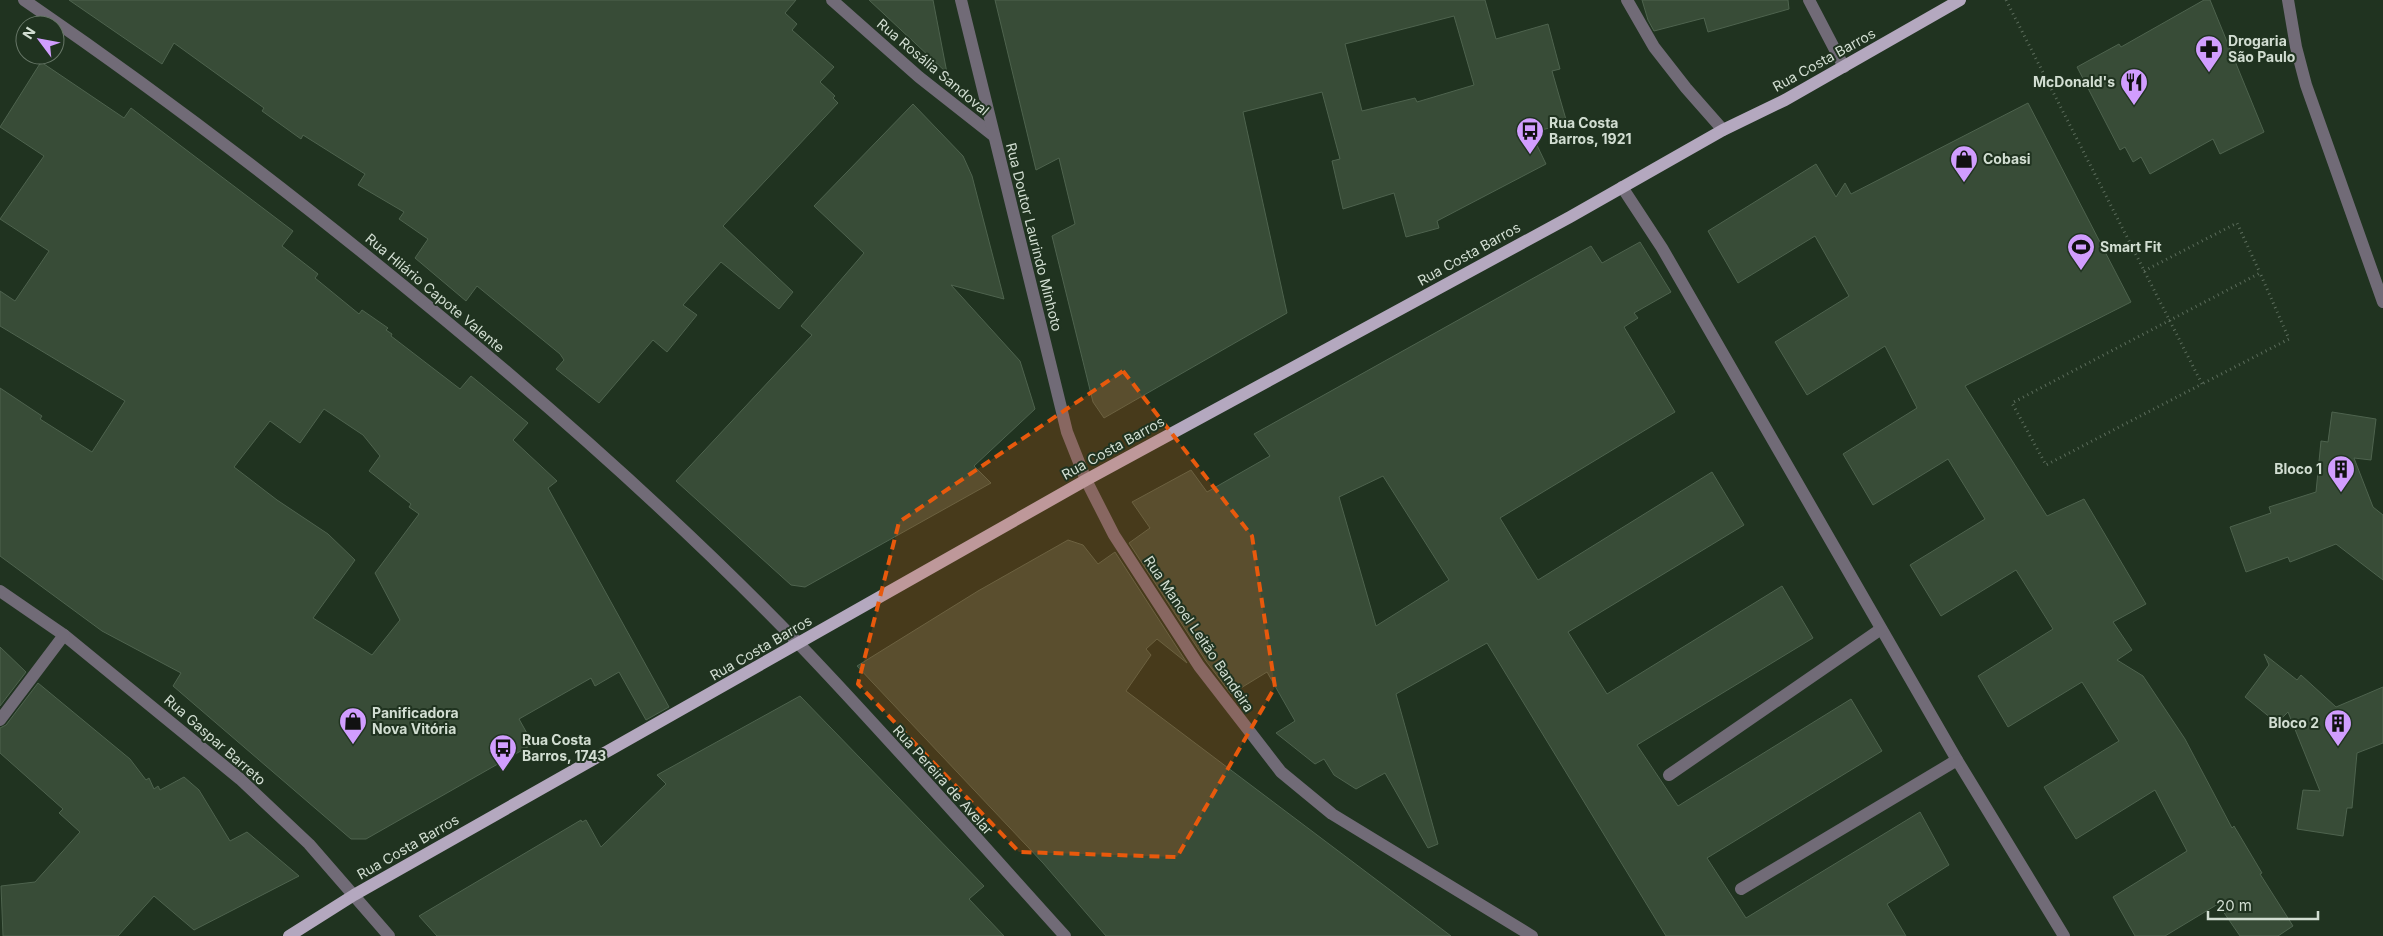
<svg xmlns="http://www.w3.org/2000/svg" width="2383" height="936" font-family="Inter,sans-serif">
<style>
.building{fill:#384c37;stroke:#4e634e;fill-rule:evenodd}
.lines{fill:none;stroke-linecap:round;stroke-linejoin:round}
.path{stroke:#5c6d5c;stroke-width:3;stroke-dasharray:1 4;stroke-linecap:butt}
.minor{stroke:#716b77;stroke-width:12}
.major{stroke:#b4a8bf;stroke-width:12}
.marked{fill:#e8590c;fill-opacity:0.2;stroke:#e8590c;stroke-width:4;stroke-dasharray:10 6;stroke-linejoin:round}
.labels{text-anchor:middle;stroke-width:4;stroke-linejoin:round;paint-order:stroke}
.poi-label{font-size:14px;font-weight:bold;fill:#d2ded2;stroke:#203320;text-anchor:start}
.street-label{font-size:14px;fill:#d2ded2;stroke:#203320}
</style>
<rect width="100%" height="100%" fill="#203320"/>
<g class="building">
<polygon points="69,0 796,0 785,13 797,24 792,30 834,67 820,82 835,96 833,98 838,103 723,226 793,292 779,309 721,262 683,305 697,315 667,352 653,340 599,403 556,369 564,360 560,354 477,286 466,301 415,258 428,239 399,219 404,212 358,185 365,174 303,135 301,139 262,111 264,108 174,43 162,64"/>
<polygon points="869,0 933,0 947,73"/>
<path d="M 995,0 L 1485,0 L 1496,39 L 1548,24 L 1560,69 L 1552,71 L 1567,123 L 1531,133 L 1546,164 L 1437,221 L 1439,228 L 1406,237 L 1394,193 L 1343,209 L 1332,161 L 1340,159 L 1322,92 L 1243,112 L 1287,313 L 1104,418 L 1093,402 L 1052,236 L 1075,224 L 1059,158 L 1036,170 ZM 1454,16 L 1474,85 L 1417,102 L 1415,98 L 1362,111 L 1345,44 Z"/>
<polygon points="1642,0 1788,0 1789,9 1708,32 1704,18 1654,31 1648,20"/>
<polygon points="2204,0 2210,0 2264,132 2220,154 2213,139 2150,174 2141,157 2133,162 2125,147 2120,150 2077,67 2119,44 2121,47"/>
<path d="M 41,62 L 124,118 L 131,108 L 293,231 L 282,246 L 318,274 L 315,278 L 359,314 L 362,310 L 388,328 L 386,330 L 392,334 L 391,336 L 460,389 L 471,376 L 528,423 L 513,440 L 557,481 L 548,488 L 669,707 L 646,720 L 619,672 L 595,686 L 591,678 L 519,719 L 533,744 L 366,839 L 351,839 L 173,686 L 181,673 L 102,631 L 0,556 L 0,388 L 42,416 L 40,419 L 92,452 L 125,401 L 0,326 L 0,291 L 15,301 L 49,251 L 0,219 L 44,156 L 0,127 ZM 324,409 L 363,435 L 380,456 L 369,471 L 411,504 L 409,507 L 419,514 L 375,573 L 400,620 L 372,655 L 313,618 L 355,560 L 328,534 L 277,500 L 234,467 L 270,421 L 300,443 Z"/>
<polygon points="2028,103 2131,302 1965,386 2047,516 2084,499 2146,604 2113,622 2132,650 2117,660 2143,676 2185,739 2232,828 2234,826 2262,873 2260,874 2293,926 2278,936 2240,936 2218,904 2165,936 2135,936 2113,897 2187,851 2155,790 2076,839 2044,787 2119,741 2082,682 2008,727 1978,676 2053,629 2016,570 1941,616 1910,565 1985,519 1948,459 1873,505 1843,454 1917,408 1885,346 1807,395 1775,342 1849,296 1815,236 1738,283 1708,231 1816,164 1836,197 1845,183 1851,194"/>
<polygon points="913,104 963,156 972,176 1004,299 951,285 1020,361 1035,409 974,466 991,483 805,587 791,585 676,481 812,335 801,326 864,253 814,206"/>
<path d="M 1640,242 L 1671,292 L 1634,313 L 1638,318 L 1624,327 L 1675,412 L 1500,518 L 1538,580 L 1712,472 L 1744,525 L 1568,632 L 1607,694 L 1782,586 L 1813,638 L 1637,745 L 1678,806 L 1851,699 L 1882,751 L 1707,858 L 1746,918 L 1920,812 L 1949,865 L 1887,904 L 1906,936 L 1666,936 L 1487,643 L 1396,694 L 1438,844 L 1428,848 L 1385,773 L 1356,789 L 1334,775 L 1324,759 L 1315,764 L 1276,733 L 1295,721 L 1267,672 L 1231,694 L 1206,661 L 1129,543 L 1150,528 L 1132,502 L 1191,470 L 1207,492 L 1270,456 L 1254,434 L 1591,246 L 1602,263 ZM 1383,476 L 1449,580 L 1376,626 L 1339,497 Z"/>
<polygon points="2332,412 2376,419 2371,460 2354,458 2373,507 2383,515 2383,580 2336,544 2290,562 2288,557 2246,572 2230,527 2271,513 2269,507 2316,492 2321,441 2328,442"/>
<polygon points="1068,540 1083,545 1098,564 1115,552 1187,663 1157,639 1146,649 1151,655 1126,691 1451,936 1106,936 1043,863 857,666 978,591"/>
<polygon points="0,647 26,672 0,706"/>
<polygon points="2264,654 2297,680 2301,675 2336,707 2383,687 2383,743 2357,753 2352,808 2347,808 2343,836 2297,829 2303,790 2320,791 2288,712 2277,723 2245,697 2269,665"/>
<polygon points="38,683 130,759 146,780 149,778 154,789 158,786 160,790 184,777 199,790 230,841 247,832 299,876 194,930 154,896 118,936 3,936 1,886 35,882 80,832 59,813 63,809 0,753 0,728 6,725"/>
<polygon points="800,696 984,886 969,899 1004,936 437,936 419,916 581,820 582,822 586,820 601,847 666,784 657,775"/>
</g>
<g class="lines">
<g class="path">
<polyline points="2006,0 2202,384 2046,465 2012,403 2260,273 2289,339 2202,384"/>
<polyline points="2144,271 2237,223 2260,273"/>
</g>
<g class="minor">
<path d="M 24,0 C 169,99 309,207 445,320 C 568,422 688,529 799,644 C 890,739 977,839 1065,936"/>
<polyline points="832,0 919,77 994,136"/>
<polyline points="961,0 1067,432 1086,480 1114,535 1199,666 1281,772 1332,814 1532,936"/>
<polyline points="1627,0 1654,47 1686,88 1723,130"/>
<polyline points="1809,0 1844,67"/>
<polyline points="2288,0 2296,47 2306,85 2383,302"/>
<polyline points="1622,187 1662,248 1957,760 2064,936"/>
<polyline points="0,591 64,635 240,779 309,844 389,936"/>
<polyline points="0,720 64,635"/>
<polyline points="1669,775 1881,629"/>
<polyline points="1741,889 1957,760"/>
</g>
<polyline class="major" points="289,936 354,895 1086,480 1570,217 1723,130 1785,100 1960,0"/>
</g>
<path class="marked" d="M 1123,371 L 1252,536 L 1275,687 L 1177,857 L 1019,852 L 858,684 L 899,522 Z"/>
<defs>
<g id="pharmacy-pin" transform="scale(1.4375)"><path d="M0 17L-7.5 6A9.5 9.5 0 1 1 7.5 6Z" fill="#d19dfe" stroke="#203320"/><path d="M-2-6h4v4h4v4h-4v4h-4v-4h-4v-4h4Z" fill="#111"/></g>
<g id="restaurant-pin" transform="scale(1.4375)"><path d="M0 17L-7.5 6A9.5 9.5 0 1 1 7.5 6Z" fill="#d19dfe" stroke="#203320"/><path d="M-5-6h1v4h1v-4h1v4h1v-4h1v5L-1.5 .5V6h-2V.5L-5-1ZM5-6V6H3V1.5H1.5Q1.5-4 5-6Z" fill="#111"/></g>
<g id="bus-pin" transform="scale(1.4375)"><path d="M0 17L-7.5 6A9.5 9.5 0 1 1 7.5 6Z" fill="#d19dfe" stroke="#203320"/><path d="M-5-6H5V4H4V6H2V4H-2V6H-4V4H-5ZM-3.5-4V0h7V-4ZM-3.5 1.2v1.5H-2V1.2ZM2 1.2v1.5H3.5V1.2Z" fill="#111"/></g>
<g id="shop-pin" transform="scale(1.4375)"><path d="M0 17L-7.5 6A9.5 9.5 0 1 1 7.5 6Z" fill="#d19dfe" stroke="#203320"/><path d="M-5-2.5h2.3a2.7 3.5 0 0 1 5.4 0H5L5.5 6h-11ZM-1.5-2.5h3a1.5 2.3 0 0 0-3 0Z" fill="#111"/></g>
<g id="stadium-pin" transform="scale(1.4375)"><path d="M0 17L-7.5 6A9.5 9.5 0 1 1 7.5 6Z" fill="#d19dfe" stroke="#203320"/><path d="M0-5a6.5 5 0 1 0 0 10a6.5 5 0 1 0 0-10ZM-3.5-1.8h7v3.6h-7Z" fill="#111"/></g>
<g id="building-pin" transform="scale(1.4375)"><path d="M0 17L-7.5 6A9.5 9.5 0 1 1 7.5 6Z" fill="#d19dfe" stroke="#203320"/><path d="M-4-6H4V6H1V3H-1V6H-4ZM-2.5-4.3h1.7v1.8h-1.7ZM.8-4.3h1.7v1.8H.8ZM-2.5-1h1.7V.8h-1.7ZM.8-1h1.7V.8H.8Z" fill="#111"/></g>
</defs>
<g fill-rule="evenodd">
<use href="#pharmacy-pin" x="2209" y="49"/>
<use href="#restaurant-pin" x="2134" y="82"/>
<use href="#bus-pin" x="1530" y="131"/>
<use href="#shop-pin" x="1964" y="159"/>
<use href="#stadium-pin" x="2081" y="247"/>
<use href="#building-pin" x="2341" y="469"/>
<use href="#shop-pin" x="353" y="721"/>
<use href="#building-pin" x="2338" y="723"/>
<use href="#bus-pin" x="503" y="748"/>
</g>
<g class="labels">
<g class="poi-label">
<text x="2228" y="46">Drogaria<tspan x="2228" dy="16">São Paulo</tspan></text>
<text x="2115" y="87" text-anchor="end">McDonald's</text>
<text x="1549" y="128">Rua Costa<tspan x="1549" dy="16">Barros, 1921</tspan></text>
<text x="1983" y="164">Cobasi</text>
<text x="2100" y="252">Smart Fit</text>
<text x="2322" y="474" text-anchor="end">Bloco 1</text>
<text x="372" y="718">Panificadora<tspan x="372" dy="16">Nova Vitória</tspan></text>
<text x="2319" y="728" text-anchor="end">Bloco 2</text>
<text x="522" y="745">Rua Costa<tspan x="522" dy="16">Barros, 1743</tspan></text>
</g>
<g class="street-label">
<text transform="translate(1824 60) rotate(-29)" y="5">Rua Costa Barros</text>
<text transform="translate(933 67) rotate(40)" y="5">Rua Rosália Sandoval</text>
<text transform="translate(1034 237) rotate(76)" y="5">Rua Doutor Laurindo Minhoto</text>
<text transform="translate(1469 254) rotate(-29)" y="5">Rua Costa Barros</text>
<text transform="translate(435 293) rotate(40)" y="5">Rua Hilário Capote Valente</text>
<text transform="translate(1113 448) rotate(-29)" y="5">Rua Costa Barros</text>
<text transform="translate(1199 634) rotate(56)" y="5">Rua Manoel Leitão Bandeira</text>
<text transform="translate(761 648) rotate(-30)" y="5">Rua Costa Barros</text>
<text transform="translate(215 740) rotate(41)" y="5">Rua Gaspar Barreto</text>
<text transform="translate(943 780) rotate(48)" y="5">Rua Pereira de Avelar</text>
<text transform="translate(408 847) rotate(-30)" y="5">Rua Costa Barros</text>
</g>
</g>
<g transform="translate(40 40) rotate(302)"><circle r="24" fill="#203320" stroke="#677767"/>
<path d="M0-4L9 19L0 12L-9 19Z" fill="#d19dfe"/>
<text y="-8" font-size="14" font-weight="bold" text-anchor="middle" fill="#d2ded2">N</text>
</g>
<path d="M2208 911v8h110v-8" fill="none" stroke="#d2ded2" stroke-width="2.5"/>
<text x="2216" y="911" font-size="15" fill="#d2ded2" stroke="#203320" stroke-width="4" paint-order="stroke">20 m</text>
</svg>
